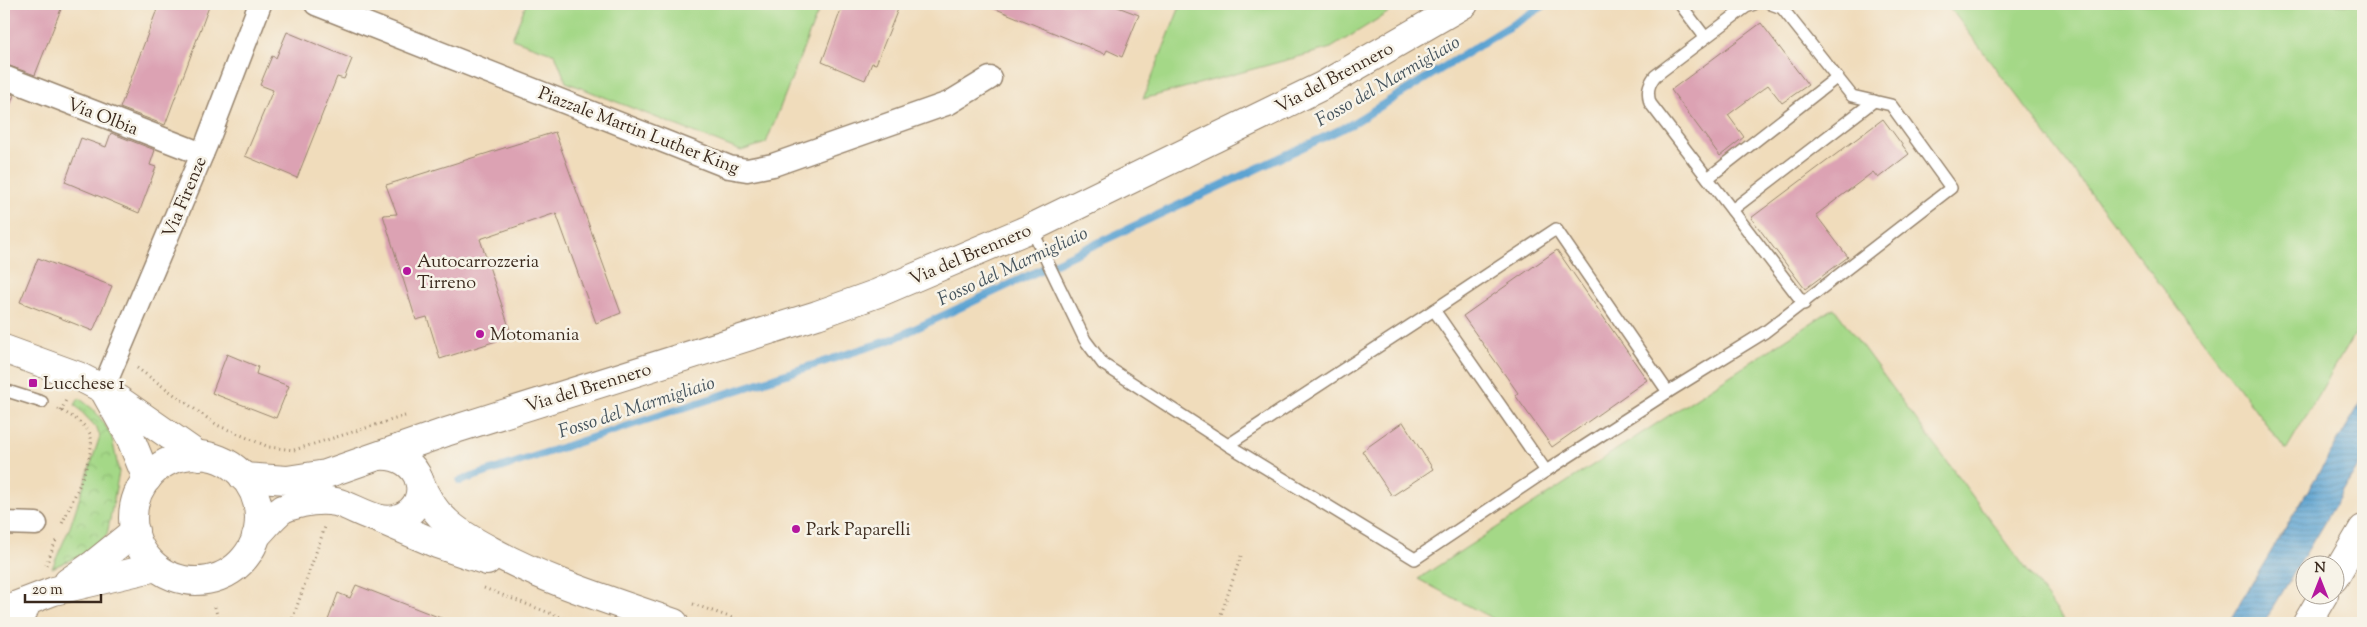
<svg xmlns="http://www.w3.org/2000/svg" width="2367" height="627" font-family="'Sorts Mill Goudy',serif">
<style>
.grass{fill:#a4d887;stroke:#708152}
.park{fill:url(#park-crowns);stroke:#708152}
.water{fill:url(#water-rules);stroke:#4b6678}
.lines{fill:none;stroke-linecap:round;stroke-linejoin:round}
.stream{stroke:#5ba3d2;stroke-width:8}
.building{fill:#dca2b3}
.lane-casing{stroke:#96836c;stroke-width:14}
.street-casing{stroke:#96836c;stroke-width:25}
.secondary-casing{stroke:#96836c;stroke-width:30}
.primary-casing{stroke:#96836c;stroke-width:30}
.path{stroke:#96836c;stroke-width:3;stroke-dasharray:1 4;stroke-linecap:butt}
.lane{stroke:#fff;stroke-width:11}
.street{stroke:#fff;stroke-width:22}
.secondary{stroke:#fff;stroke-width:28}
.primary{stroke:#fff;stroke-width:28}
.poi-dot{fill:#b5179e;stroke:#f7f3e8;stroke-width:2}
.labels{text-anchor:middle;stroke-width:5;stroke-linejoin:round;paint-order:stroke}
.street-label{font-size:18px;fill:#3b2a1e;stroke:#f7f3e8}
.poi-label{font-size:18px;fill:#3b2a1e;stroke:#f7f3e8;text-anchor:start}
.water-label{font-size:19px;font-style:italic;fill:#46545d;stroke:#f7f3e8}
</style>
<defs>
<pattern id="park-crowns" width="20" height="18" patternUnits="userSpaceOnUse" patternTransform="scale(1.25)"><rect width="20" height="18" fill="#a4d887"/><path d="M2 6a3 3 0 1 1 6 0M12 15a3 3 0 1 1 6 0" fill="none" stroke="#8eba74"/></pattern>
<pattern id="water-rules" width="6" height="5" patternUnits="userSpaceOnUse" patternTransform="scale(1.25)"><rect width="6" height="5" fill="#5ba3d2"/><path d="M0 2.5h6" fill="none" stroke="#4c85aa"/></pattern>
</defs>
<rect width="100%" height="100%" fill="#f7f3e8"/>
<filter id="ink" filterUnits="userSpaceOnUse"><feTurbulence type="fractalNoise" baseFrequency=".02" numOctaves="2"/><feDisplacementMap in="SourceGraphic" scale="10" xChannelSelector="R" yChannelSelector="G"/><feConvolveMatrix kernelMatrix="1 2 1 2 8 2 1 2 1" color-interpolation-filters="sRGB"/></filter>
<filter id="wash" filterUnits="userSpaceOnUse"><feTurbulence type="fractalNoise" baseFrequency=".0096" numOctaves="4" result="noise"/><feDisplacementMap in="SourceGraphic" scale="20" xChannelSelector="R" yChannelSelector="G"/><feGaussianBlur stdDeviation="1.12" result="paint"/><feColorMatrix in="noise" values="0 0 0 0 0 0 0 0 0 0 0 0 0 0 0 0 0 1.4 0 .05"/><feComposite in="paint" operator="in"/></filter>
<g filter="url(#wash)">
<rect width="100%" height="100%" fill="#f0dcbb"/>
<g class="grass">
<polygon points="526,4 821,4 766,143 741,151 566,82 555,54 512,39"/>
<polygon points="1181,4 1402,4 1331,48 1143,99"/>
<polygon points="1947,4 2363,4 2363,319 2286,450"/>
<polygon points="1834,308 2066,623 1501,623 1418,579"/>
</g>
<polygon class="park" points="79,398 94,410 104,423 112,438 119,472 107,535 88,552 52,568 70,527 100,436 96,427 75,405"/>
<polygon class="water" points="2363,399 2363,458 2264,623 2228,623"/>
<g class="lines">
<polyline class="stream" points="460,481 893,339 1350,125 1546,4"/>
</g>
<g id="blocks">
<g class="building">
<polygon points="11,4 63,4 35,75 4,64 4,23"/>
<polygon points="159,4 210,4 165,125 120,108"/>
<polygon points="843,4 900,4 876,64 872,63 865,80 822,62"/>
<polygon points="984,4 1110,4 1139,15 1122,57 1107,50 1105,54"/>
<polygon points="1761,23 1808,85 1782,103 1768,85 1728,115 1744,137 1720,156 1671,90"/>
<polygon points="287,32 352,59 344,79 337,77 297,178 245,156 273,90 260,85 272,56 276,58"/>
<polygon points="4,91 14,95 5,117 4,117"/>
<polygon points="1883,119 1909,154 1878,178 1873,172 1816,215 1848,257 1805,289 1751,218"/>
<polygon points="555,132 621,313 596,323 556,213 480,239 512,336 440,359 427,317 416,320 383,215 397,214 386,185"/>
<polygon points="111,133 155,150 150,165 156,167 139,213 65,182 81,138 106,147"/>
<polygon points="1557,250 1647,380 1552,447 1515,395 1518,393 1463,316"/>
<polygon points="38,258 112,286 93,331 20,302"/>
<polygon points="227,354 258,367 256,374 289,386 276,418 212,393"/>
<polygon points="1403,422 1433,469 1392,496 1362,451"/>
<polygon points="356,585 451,622 451,623 327,623 338,593 350,598"/>
</g>
</g>
</g>
<g filter="url(#ink)">
<use href="#blocks" fill-opacity="0" stroke="#96836c" stroke-width="1"/>
<g class="lines">
<g class="lane-casing">
<g id="lane">
<polyline points="1680,4 1705,37"/>
<path d="M 1754,4 L 1746,7 L 1655,76 C 1648,85 1647,92 1650,103 L 1804,304"/>
<polyline points="1708,178 1836,78"/>
<polyline points="1732,210 1874,101"/>
<polyline points="1031,228 1085,340 1103,364 1228,445 1415,559 1546,471"/>
<polyline points="1434,310 1556,229 1668,392"/>
<polyline points="4,390 42,402"/>
<polyline points="1228,445 1434,310 1546,471 1668,392 1765,332 1951,188 1891,105 1852,96 1782,8 1771,4"/>
</g>
</g>
<g class="street-casing">
<g id="street">
<polyline points="316,4 729,167 747,170 773,165 949,103 990,78"/>
<polyline points="4,77 202,154"/>
<polyline points="103,389 208,140 260,4"/>
<polyline points="4,523 36,524"/>
</g>
</g>
<g class="secondary-casing">
<g id="secondary">
<polyline points="4,349 78,376 103,389 199,456"/>
<polyline points="106,394 130,437 147,479"/>
<path d="M 419,480 C 425,496 433,510 446,521 C 458,533 475,542 490,550 C 548,582 612,601 674,623"/>
<polyline points="379,519 437,544 487,561"/>
<polyline points="2334,578 2363,529"/>
<polyline points="19,623 27,602"/>
<polyline points="2307,623 2324,594"/>
</g>
</g>
<g class="primary-casing">
<g id="primary">
<circle cx="196" cy="518" r="63"/>
<polyline points="243,477 287,480 326,474 446,432 817,315 878,293 1031,228 1322,86 1464,4"/>
<path d="M 256,536 C 265,527 273,516 283,509 C 289,506 295,505 302,503 C 312,501 325,500 336,502 C 356,507 380,527 401,517 C 435,502 422,453 379,456"/>
<polyline points="68,582 94,564 135,531"/>
<polyline points="4,610 54,591 156,567"/>
</g>
</g>
<g class="path">
<polyline points="137,368 217,425 269,447 294,450 405,416"/>
<path d="M 58,409 C 67,413 83,422 89,432 C 100,449 69,507 61,526"/>
<polyline points="61,411 66,400"/>
<polyline points="46,565 57,538"/>
<polyline points="484,588 576,623"/>
<polyline points="693,604 746,623"/>
<polyline points="215,607 219,623"/>
<polyline points="291,623 325,527"/>
<polyline points="1218,623 1241,556"/>
</g>
<use href="#lane" class="lane"/>
<use href="#street" class="street"/>
<use href="#secondary" class="secondary"/>
<use href="#primary" class="primary"/>
</g>
</g>
<g class="poi-dot">
<circle cx="407" cy="271" r="5"/>
<circle cx="480" cy="334" r="5"/>
<rect x="28" y="378" width="10" height="10" rx="2.5"/>
<circle cx="796" cy="529" r="5"/>
</g>
<g class="labels">
<g class="street-label">
<text transform="translate(1334 77) rotate(-28)" y="6">Via del Brennero</text>
<text transform="translate(103 116) rotate(21)" y="6">Via Olbia</text>
<text transform="translate(639 130) rotate(21)" y="6">Piazzale Martin Luther King</text>
<text transform="translate(184 197) rotate(-67)" y="6">Via Firenze</text>
<text transform="translate(970 254) rotate(-23)" y="6">Via del Brennero</text>
<text transform="translate(588 387) rotate(-17)" y="6">Via del Brennero</text>
</g>
<g class="poi-label">
<text x="417" y="267">Autocarrozzeria<tspan x="417" dy="21">Tirreno</tspan></text>
<text x="490" y="340">Motomania</text>
<text x="43" y="389">Lucchese 1</text>
<text x="806" y="535">Park Paparelli</text>
</g>
<g class="water-label">
<text transform="translate(1387 80) rotate(-30)" y="7">Fosso del Marmigliaio</text>
<text transform="translate(1012 265) rotate(-25)" y="7">Fosso del Marmigliaio</text>
<text transform="translate(636 406) rotate(-18)" y="7">Fosso del Marmigliaio</text>
</g>
</g>
<rect width="2367" height="627" fill="none" stroke="#f7f3e8" stroke-width="20"/>
<g transform="translate(2320 580)"><circle r="24" fill="#f7f3e8" stroke="#aca397"/>
<path d="M0-4L9 19L0 12L-9 19Z" fill="#b5179e"/>
<text y="-8" font-size="14" font-weight="bold" text-anchor="middle" fill="#3b2a1e">N</text>
</g>
<path d="M25 594v8h76v-8" fill="none" stroke="#3b2a1e" stroke-width="2.5"/>
<text x="32" y="594" font-size="15" fill="#3b2a1e" stroke="#f7f3e8" stroke-width="4" paint-order="stroke">20 m</text>
</svg>
